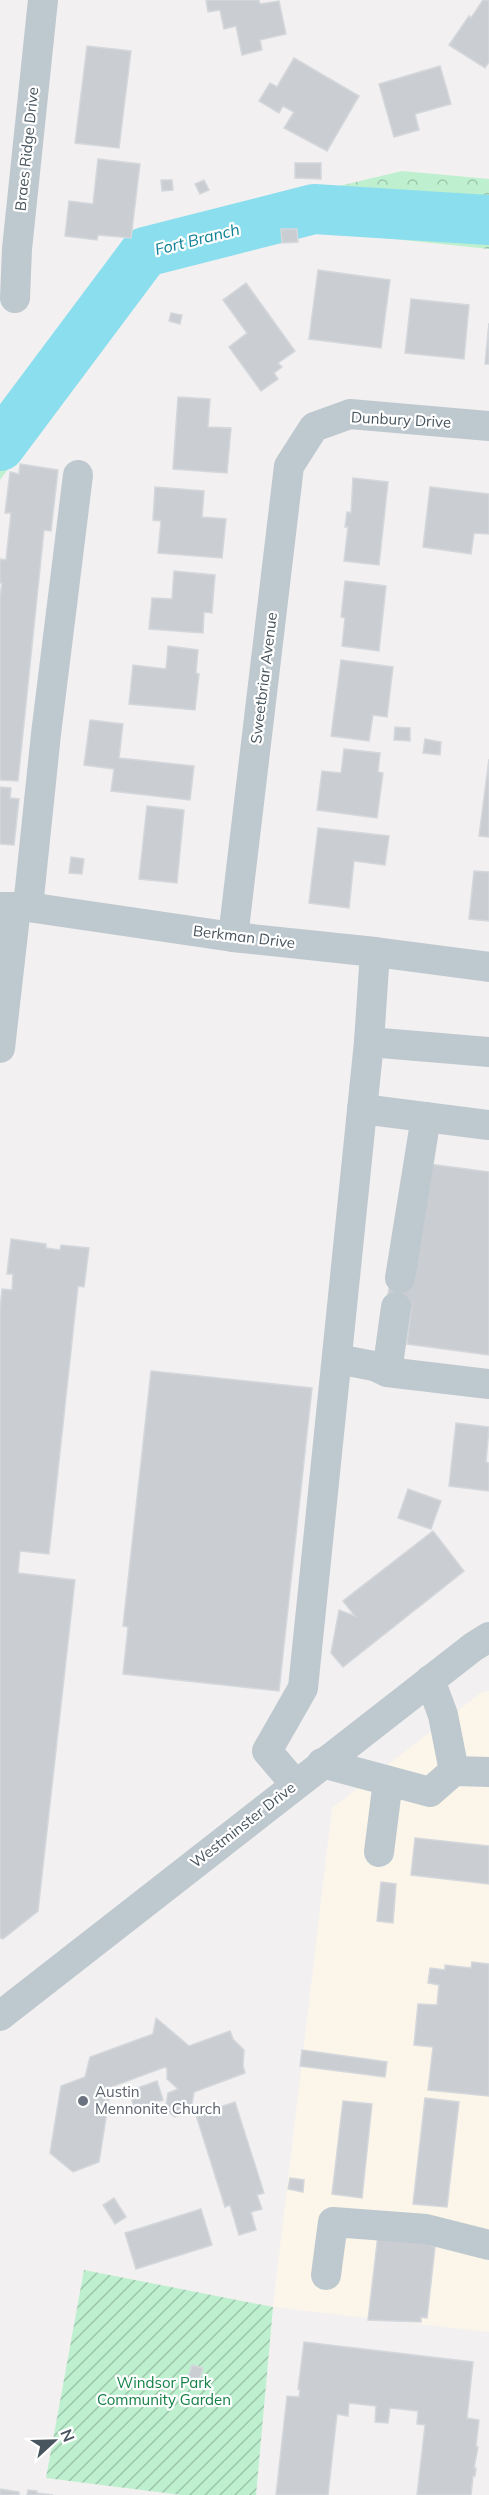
<svg xmlns="http://www.w3.org/2000/svg" width="489" height="2495" font-family="Mulish,sans-serif">
<style>
.commercial{fill:#fcf6ea}
.forest{fill:url(#forest-crowns)}
.garden{fill:url(#garden-furrows)}
.lines{fill:none;stroke-linecap:round;stroke-linejoin:round}
.river{stroke:#8bdeed;stroke-width:50}
.building{fill:#caced3;stroke:#d4d7db;stroke-width:1.5}
.minor{stroke:#bec8cf;stroke-width:30}
.worship-dot{fill:#6b7280;stroke:#fff;stroke-width:2}
.labels{text-anchor:middle;stroke-width:4.5;stroke-linejoin:round;paint-order:stroke}
.street-label{font-size:15px;fill:#48555e;stroke:#fff}
.worship-label{font-size:15px;fill:#5b616d;stroke:#fff;text-anchor:start}
.park-label{font-size:15px;fill:#168146;stroke:#fff}
.water-label{font-size:16px;font-style:italic;fill:#0c8096;stroke:#fff}
</style>
<defs>
<pattern id="forest-crowns" width="20" height="18" patternUnits="userSpaceOnUse" patternTransform="scale(1.5)"><rect width="20" height="18" fill="#bef0cf"/><path d="M2 6a3 3 0 1 1 6 0M12 15a3 3 0 1 1 6 0" fill="none" stroke="#9cc5ab"/></pattern>
<pattern id="garden-furrows" width="10" height="10" patternUnits="userSpaceOnUse" patternTransform="scale(1.5)"><rect width="10" height="10" fill="#bef0cf"/><path d="M-1 1l2-2M0 10L10 0M9 11l2-2" fill="none" stroke="#9cc5ab"/></pattern>
</defs>
<rect width="100%" height="100%" fill="#f2f0f0"/>
<polygon class="commercial" points="489,1691 489,2332 273,2307 332,1808 482,1692"/>
<polygon class="forest" points="402,171 489,179 489,249 317,231 149,275 0,480 0,409 108,276 150,231"/>
<polygon class="garden" points="84,2270 273,2307 256,2495 182,2495 46,2478"/>
<g class="lines">
<polyline class="river" points="0,446 145,252 314,209 489,220"/>
</g>
<g class="building">
<polygon points="206,0 259,0 260,4 279,1 286,34 260,40 262,50 242,55 236,26 224,29 220,10 208,12"/>
<polygon points="483,0 489,0 489,62 485,68 449,45 469,16 471,18"/>
<polygon points="87,46 131,51 119,148 75,143"/>
<polygon points="294,58 359,96 327,151 284,128 294,112 283,106 279,113 259,101 270,83 277,87"/>
<polygon points="440,66 451,104 415,114 419,130 394,137 379,84"/>
<polygon points="98,159 140,164 131,238 98,235 97,240 65,236 69,201 93,204"/>
<polygon points="295,163 321,163 321,179 295,178"/>
<polygon points="161,180 172,180 173,190 162,191"/>
<polygon points="204,180 209,190 200,194 195,184"/>
<polygon points="281,229 297,229 298,242 282,243"/>
<polygon points="318,270 390,280 381,348 309,339"/>
<polygon points="246,283 295,351 278,363 282,367 274,373 278,379 261,391 229,347 247,333 223,300"/>
<polygon points="411,299 469,305 464,359 405,353"/>
<polygon points="171,313 182,315 180,324 169,321"/>
<polygon points="489,323 489,364 485,364"/>
<polygon points="178,397 210,399 208,427 231,428 227,473 173,469"/>
<polygon points="20,464 58,470 51,531 44,530 18,781 0,780 0,597 2,583 0,583 0,559 6,560 11,513 5,513 10,472 19,474"/>
<polygon points="353,478 388,482 379,565 344,561 348,527 345,527 347,512 351,513"/>
<polygon points="155,487 204,491 202,517 226,519 222,558 158,553 161,521 153,520"/>
<polygon points="430,487 489,494 489,534 474,533 471,554 423,547"/>
<polygon points="174,571 215,575 212,613 204,612 203,633 149,629 152,598 172,599"/>
<polygon points="345,581 386,586 379,651 342,646 345,618 341,617"/>
<polygon points="168,646 198,650 196,673 199,674 195,710 129,704 133,665 166,669"/>
<polygon points="341,660 393,667 387,717 373,715 369,741 331,736"/>
<polygon points="90,720 123,724 119,758 194,766 190,800 111,791 114,769 84,765"/>
<polygon points="395,727 410,728 410,741 394,740"/>
<polygon points="425,739 441,742 440,755 423,753"/>
<polygon points="344,749 380,753 378,772 383,773 377,818 317,810 322,771 341,773"/>
<polygon points="489,759 489,837 479,836"/>
<polygon points="0,787 11,788 10,798 19,799 14,845 0,844"/>
<polygon points="147,806 184,810 177,883 139,879"/>
<polygon points="318,828 389,836 385,865 354,861 349,908 309,903"/>
<polygon points="71,857 84,859 82,874 69,873"/>
<polygon points="474,871 489,872 489,921 469,919"/>
<polygon points="429,1164 489,1172 489,1355 407,1344 411,1309 386,1306 391,1277"/>
<polygon points="11,1239 46,1244 46,1248 60,1250 61,1245 89,1248 84,1287 78,1286 49,1554 20,1551 18,1573 75,1580 38,1911 3,1939 0,1938 0,1311 2,1289 12,1290 13,1274 7,1274"/>
<polygon points="151,1371 312,1388 279,1691 123,1674 128,1627 123,1626"/>
<polygon points="456,1423 489,1427 486,1462 489,1463 489,1491 449,1486"/>
<polygon points="408,1489 441,1501 431,1529 398,1518"/>
<polygon points="433,1531 464,1571 343,1667 331,1653 339,1610 355,1616 343,1601"/>
<polygon points="415,1838 489,1846 489,1884 411,1875"/>
<polygon points="381,1882 396,1884 393,1923 377,1921"/>
<polygon points="472,1962 489,1964 489,2096 428,2090 433,2047 414,2045 418,2004 437,2005 439,1985 428,1983 430,1968 445,1970 445,1965 471,1968"/>
<polygon points="156,2018 189,2046 230,2031 233,2039 244,2050 243,2066 245,2073 194,2092 191,2111 175,2117 165,2110 168,2093 178,2089 167,2079 167,2069 165,2067 111,2087 99,2162 73,2172 50,2153 61,2086 85,2077 90,2057 153,2034"/>
<polygon points="302,2050 387,2062 385,2077 300,2066"/>
<polygon points="157,2081 163,2100 135,2110 129,2091"/>
<polygon points="425,2098 459,2102 447,2207 413,2204"/>
<polygon points="343,2101 372,2104 362,2198 332,2194"/>
<polygon points="235,2102 264,2193 257,2195 262,2209 251,2212 256,2230 239,2235 230,2205 225,2207 196,2115"/>
<polygon points="290,2178 304,2180 303,2192 288,2189"/>
<polygon points="114,2198 126,2217 115,2224 103,2205"/>
<polygon points="201,2209 212,2245 136,2269 125,2233"/>
<polygon points="378,2235 431,2241 431,2246 435,2247 427,2318 421,2317 421,2322 368,2320"/>
<polygon points="304,2342 473,2362 467,2418 479,2420 476,2446 478,2447 474,2468 476,2468 475,2476 473,2476 471,2495 417,2495 425,2425 417,2424 418,2411 390,2408 388,2423 375,2422 376,2406 349,2403 348,2416 337,2414 328,2495 276,2495 287,2396 299,2397 300,2390 298,2389"/>
<polygon points="192,2365 203,2368 198,2385 187,2381"/>
<polygon points="0,2489 19,2492 19,2495 0,2495"/>
<polygon points="28,2490 37,2491 37,2493 53,2495 27,2495"/>
</g>
<g class="lines">
<g class="minor">
<polyline points="15,298 17,249 43,0"/>
<polyline points="0,907 28,907 233,937 375,952 489,967"/>
<polyline points="28,907 46,734 78,475"/>
<polyline points="233,937 289,466 314,427 350,414 489,426"/>
<polyline points="369,1042 489,1052"/>
<polyline points="0,1048 16,907"/>
<polyline points="362,1109 489,1125"/>
<polyline points="400,1278 426,1117"/>
<polyline points="337,1359 374,1366 387,1372 489,1384"/>
<polyline points="387,1372 396,1307"/>
<polyline points="322,1763 430,1792 454,1771 443,1715 430,1680"/>
<polyline points="454,1771 489,1772"/>
<polyline points="295,1784 267,1751 303,1688 369,1042 375,952"/>
<polyline points="379,1852 388,1781"/>
<polyline points="0,2016 473,1647 489,1637"/>
<polyline points="326,2275 333,2222 426,2229 489,2245"/>
</g>
</g>
<circle class="worship-dot" cx="83" cy="2101" r="6"/>
<g class="labels">
<g class="street-label">
<text transform="translate(27 149) rotate(-84)" y="5">Braes Ridge Drive</text>
<text transform="translate(401 420) rotate(3)" y="5">Dunbury Drive</text>
<text transform="translate(264 678) rotate(-83)" y="5">Sweetbriar Avenue</text>
<text transform="translate(244 937) rotate(7)" y="5">Berkman Drive</text>
<text transform="translate(243 1825) rotate(-38)" y="5">Westminster Drive</text>
</g>
<g class="worship-label">
<text x="95" y="2097">Austin<tspan x="95" dy="17">Mennonite Church</tspan></text>
</g>
<g class="park-label">
<text x="164" y="2388">Windsor Park<tspan x="164" dy="17">Community Garden</tspan></text>
</g>
<g class="water-label">
<text transform="translate(197 239) rotate(-14)" y="6">Fort Branch</text>
</g>
</g>
<g transform="translate(54 2441) rotate(68)" stroke="#ffffff" stroke-width="4.5" paint-order="stroke">
<path d="M0-4.5L10 22L0 15L-10 22Z" fill="#48555e"/>
<text y="-9" font-size="16" font-weight="bold" text-anchor="middle" fill="#48555e">N</text>
</g>
</svg>
